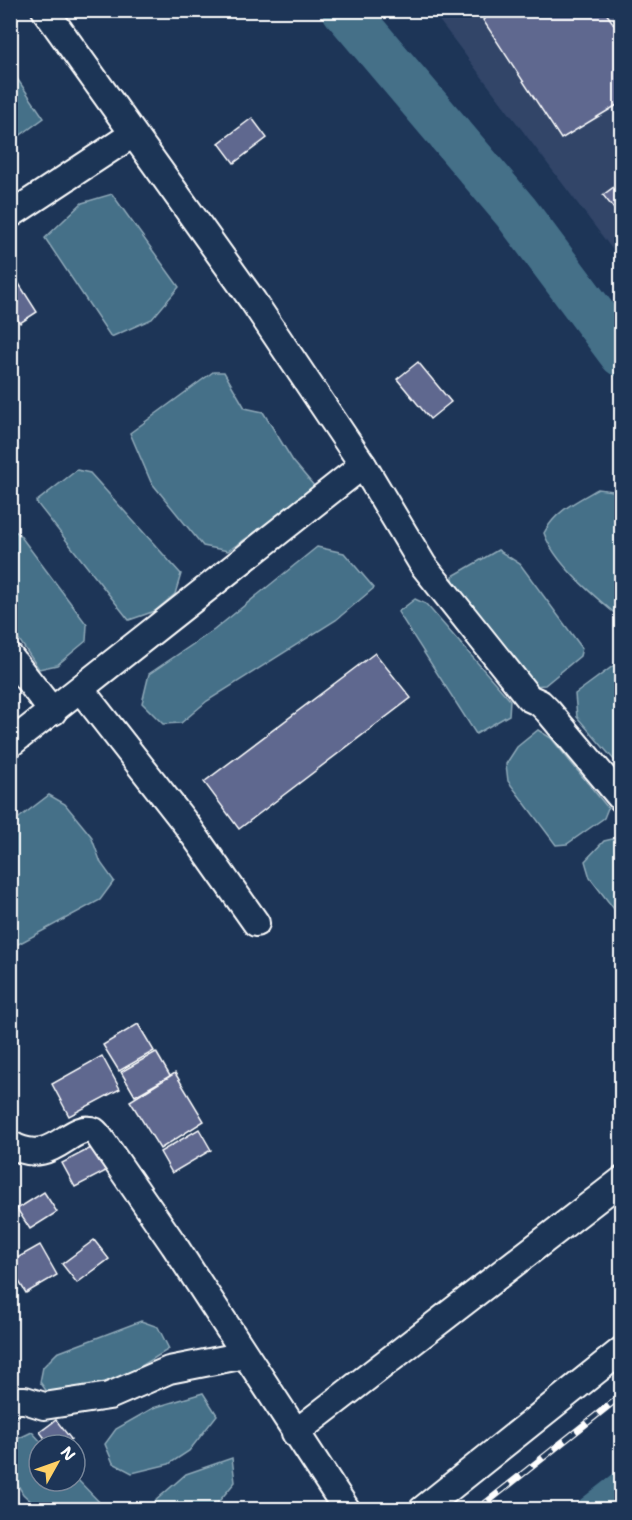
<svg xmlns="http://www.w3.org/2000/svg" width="632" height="1520" font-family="'Shantell Sans',sans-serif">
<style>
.built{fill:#304468}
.water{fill:#446f88;stroke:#8fa9b8;stroke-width:1.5}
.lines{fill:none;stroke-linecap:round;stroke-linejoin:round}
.canal{stroke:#446f88;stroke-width:27}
.river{stroke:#446f88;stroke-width:46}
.building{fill:#5e678f;stroke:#fff;stroke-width:1.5}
.minor-casing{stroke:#fff;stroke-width:30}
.minor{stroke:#1d3557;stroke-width:26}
.rail-casing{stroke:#fff;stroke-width:7}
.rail{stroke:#1d3557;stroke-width:4.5;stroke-dasharray:14;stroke-linecap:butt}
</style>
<rect width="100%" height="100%" fill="#1d3557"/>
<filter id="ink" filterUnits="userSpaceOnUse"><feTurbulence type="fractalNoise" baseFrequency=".0167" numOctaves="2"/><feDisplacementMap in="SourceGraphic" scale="12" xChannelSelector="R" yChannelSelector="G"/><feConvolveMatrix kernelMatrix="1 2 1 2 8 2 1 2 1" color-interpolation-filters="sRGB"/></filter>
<g filter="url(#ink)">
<polygon class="built" points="432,11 621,11 621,261"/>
<g class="water">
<polygon points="11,72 16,77 44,118 11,142"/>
<polygon points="112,194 179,287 152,319 111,337 45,238 82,203"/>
<polygon points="213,372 224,372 245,408 263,412 293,461 314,486 268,523 228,551 203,546 151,482 130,433"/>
<polygon points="77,470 90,473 181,574 175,594 155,611 129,620 36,502"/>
<path d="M 598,489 L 620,492 L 621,493 L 622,612 L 618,616 C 593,595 555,564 544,533 C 555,511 577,501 598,489 Z"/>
<polygon points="10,527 19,534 87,625 86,641 57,665 39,669 11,628"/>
<polygon points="317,547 344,553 374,588 336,620 207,701 181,723 163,724 142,703 149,674 214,630"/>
<polygon points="498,550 520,564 582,648 580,656 545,685 531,686 453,591 453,576"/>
<polygon points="415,599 426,604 510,700 509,715 476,734 398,612"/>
<polygon points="620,661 622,662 621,768 577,717 575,694"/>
<polygon points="538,730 551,738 608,808 604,818 567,844 556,845 508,781 506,764 517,747"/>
<polygon points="49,795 65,804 91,836 101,863 114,881 100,900 11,948 11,824"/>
<polygon points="621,837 622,837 621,918 590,878 585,861 604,841"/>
<polygon points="141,1321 158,1327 169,1349 127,1375 99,1387 50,1396 40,1382 43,1367 57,1353"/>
<polygon points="203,1393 217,1415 189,1451 169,1464 132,1473 113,1463 105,1444 116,1429 153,1408"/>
<polygon points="32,1432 44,1445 39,1445 39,1481 75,1481 75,1477 106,1509 39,1509 23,1494 11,1472 11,1442"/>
<polygon points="232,1458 235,1482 216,1505 210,1509 146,1509 186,1474"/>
</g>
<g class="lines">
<polyline class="canal" points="589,1510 622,1484"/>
<polyline class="river" points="345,10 516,212 622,354"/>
</g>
<g class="building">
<polygon points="495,10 604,10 622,36 622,102 561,139 483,20"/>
<polygon points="252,118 267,138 234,163 219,143"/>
<polygon points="622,181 622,219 603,195"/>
<polygon points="14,276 37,312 20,323 10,309 10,278"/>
<polygon points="418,362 451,402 430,419 397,379"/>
<polygon points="375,653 411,698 239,829 204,782"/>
<polygon points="138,1024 154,1051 119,1071 103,1045"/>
<polygon points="156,1052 170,1076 135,1096 121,1072"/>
<polygon points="102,1056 120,1089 69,1116 52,1084"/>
<polygon points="175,1073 204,1121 160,1149 130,1101"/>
<polygon points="199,1129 211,1150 172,1173 160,1152"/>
<polygon points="93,1147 106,1171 75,1187 62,1163"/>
<polygon points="44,1192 57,1212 30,1229 17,1209"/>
<polygon points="94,1240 109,1259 77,1283 62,1264"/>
<polygon points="40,1245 57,1275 26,1293 10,1267 10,1262"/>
<polygon points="56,1420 71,1439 63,1445 50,1445 40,1432"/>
</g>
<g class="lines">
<g class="minor-casing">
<g id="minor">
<polyline points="45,10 253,301 363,465 423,565 529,698 540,703 548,711 622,799"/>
<polyline points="10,215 133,134"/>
<polyline points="10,657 53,712"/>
<polyline points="81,690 186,824 256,923"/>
<polyline points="10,744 363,465"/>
<path d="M 10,1144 C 52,1170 70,1121 94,1131 C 97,1133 101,1139 103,1142 L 174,1245 L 347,1510"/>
<polyline points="10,1403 16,1400 25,1400 44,1406 109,1396 169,1370 245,1355"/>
<polyline points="295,1433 622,1180"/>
<polyline points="422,1510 622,1350"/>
</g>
</g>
<use href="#minor" class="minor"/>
<g class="rail-casing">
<polyline id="rail" points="477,1510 622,1395"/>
</g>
<use href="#rail" class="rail"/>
</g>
</g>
<rect width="632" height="1520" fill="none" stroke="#1d3557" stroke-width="36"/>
<rect x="18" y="18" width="596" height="1484" fill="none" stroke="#fff" stroke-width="2" filter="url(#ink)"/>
<g transform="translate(57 1463) rotate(50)"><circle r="28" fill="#1d3557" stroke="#77869a" stroke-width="1.5"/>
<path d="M0-4.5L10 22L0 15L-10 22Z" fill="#ffd166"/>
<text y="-9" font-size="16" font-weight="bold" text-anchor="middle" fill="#ffffff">N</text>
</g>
</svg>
